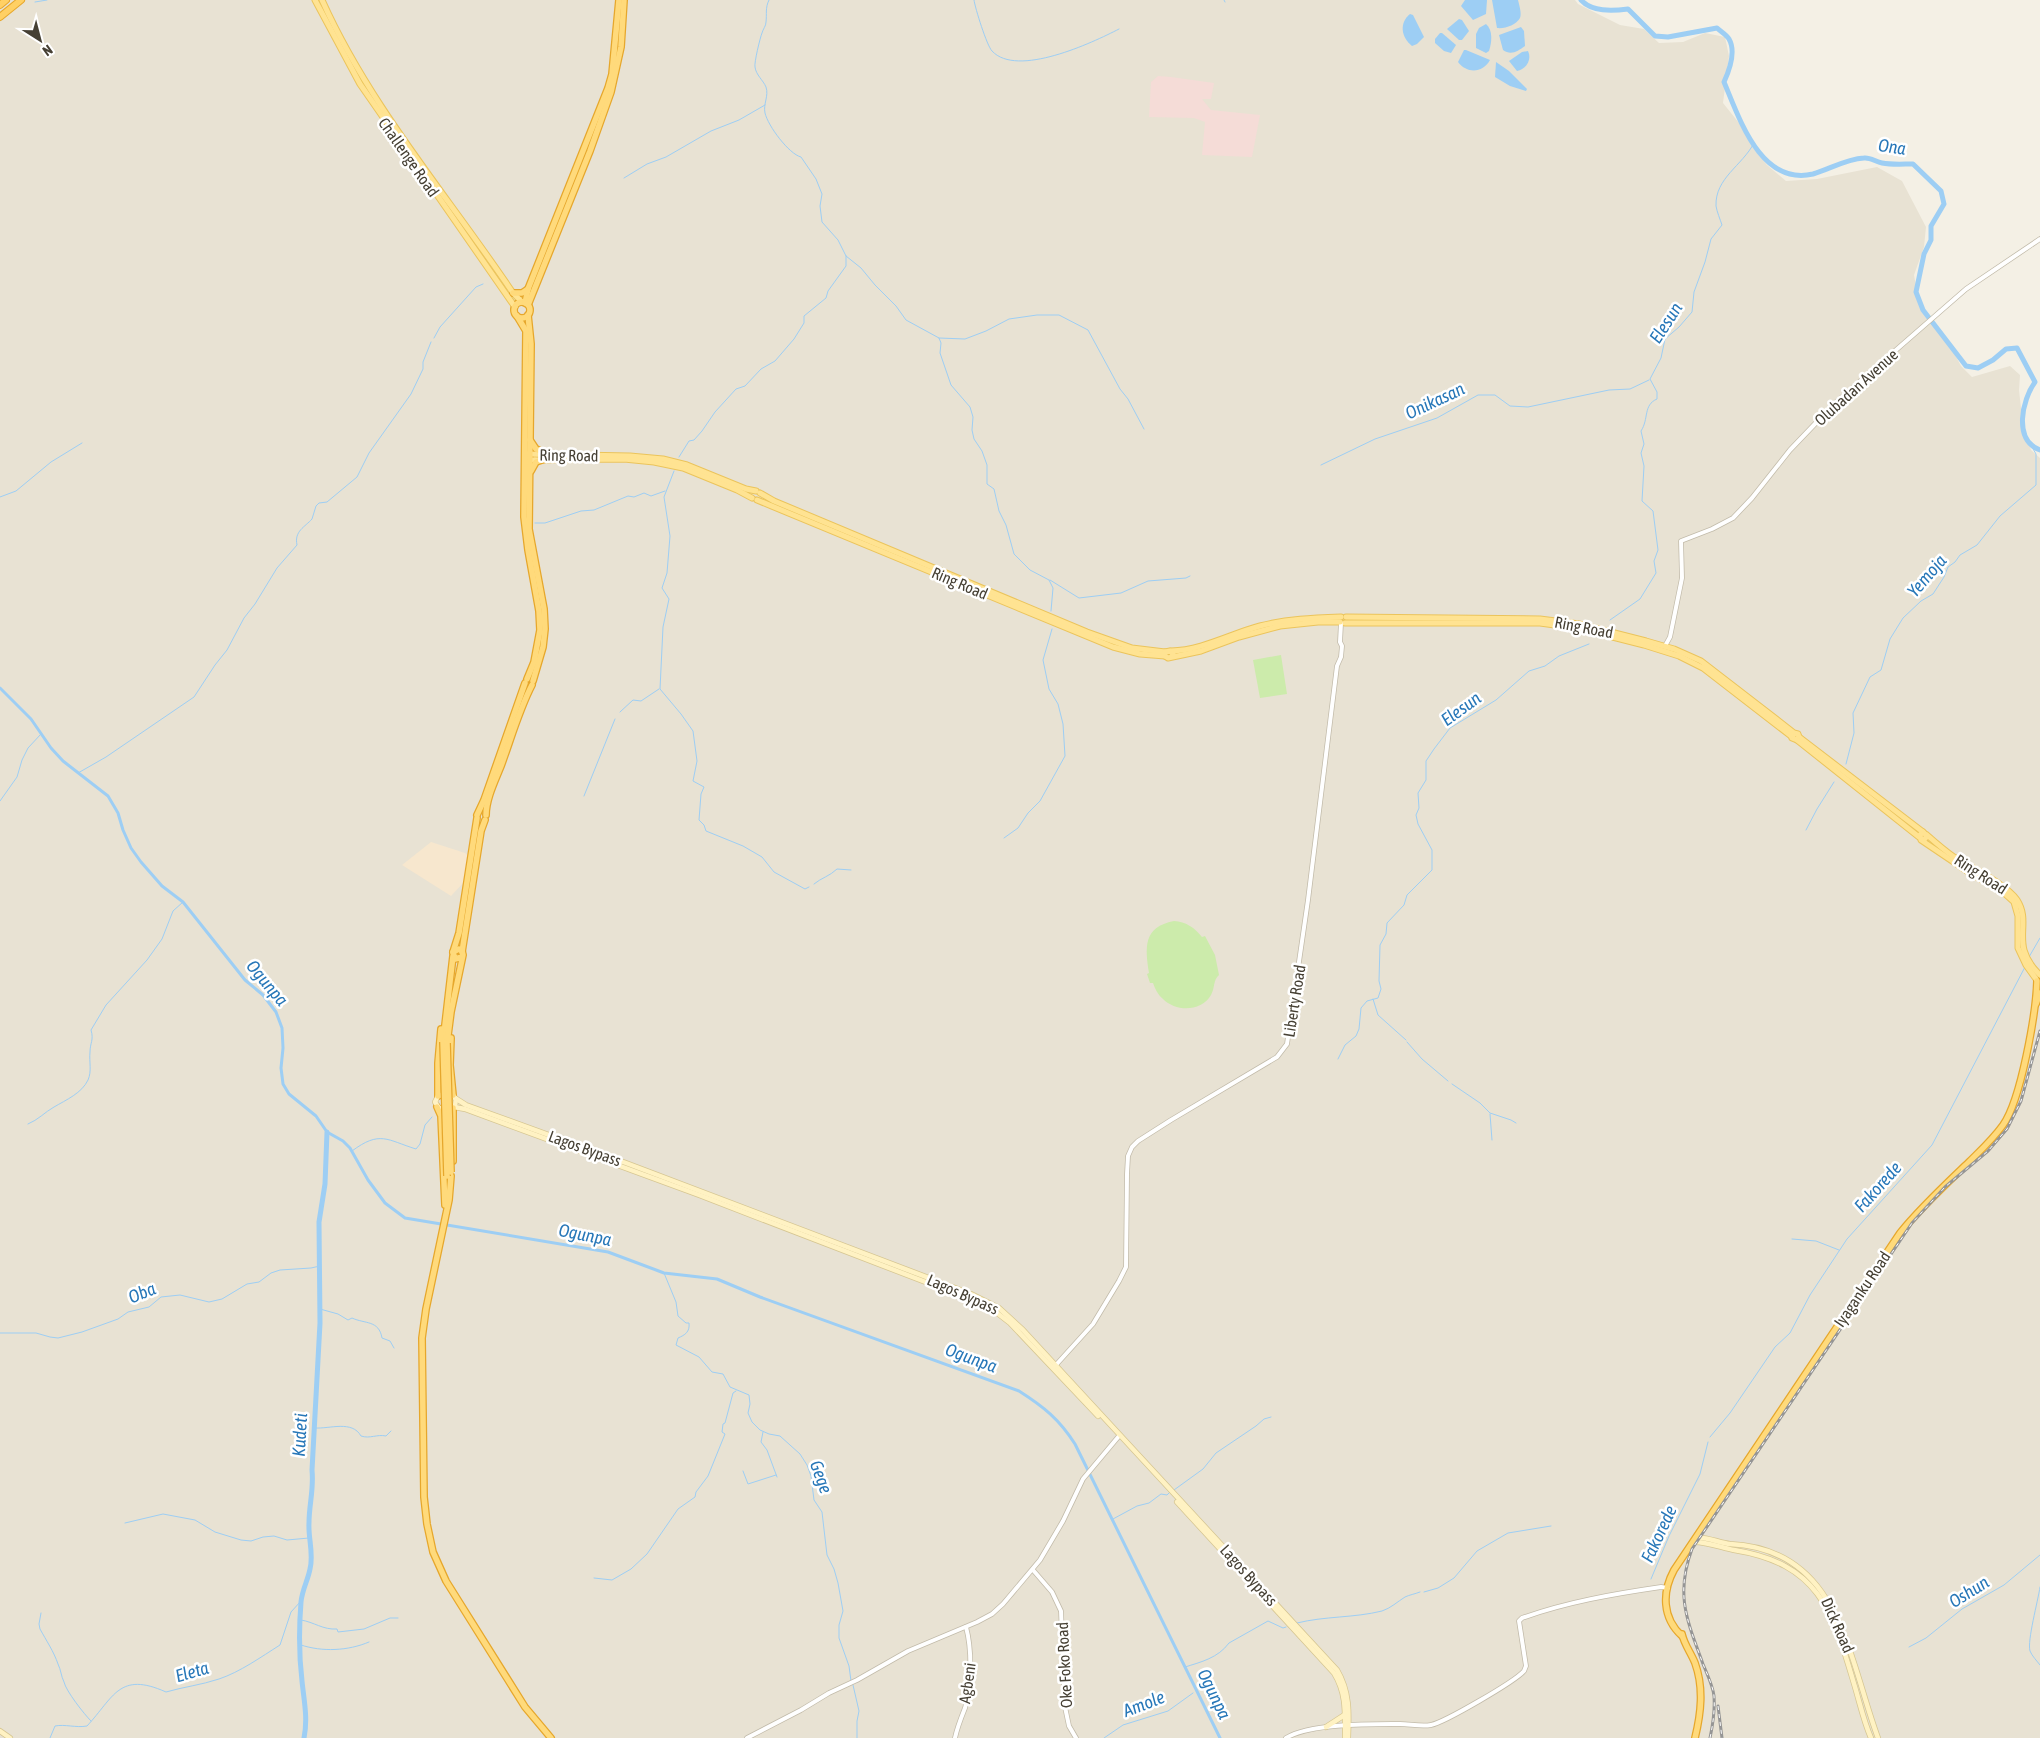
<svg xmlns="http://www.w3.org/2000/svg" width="2040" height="1738" font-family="'Asap Condensed',sans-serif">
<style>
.residential{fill:#e8e2d3}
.commercial{fill:#f7e7ce}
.medical{fill:#f5dcd7}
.green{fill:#ccebab}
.water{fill:#9dcef4}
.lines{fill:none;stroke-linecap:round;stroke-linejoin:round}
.stream{stroke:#9dcef4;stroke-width:1}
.canal{stroke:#9dcef4;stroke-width:3}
.river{stroke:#9dcef4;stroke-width:5}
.tertiary-casing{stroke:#c2bbaa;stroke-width:5.5}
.secondary-casing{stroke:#d6c692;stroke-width:6}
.primary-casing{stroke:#ebc45c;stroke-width:7}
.trunk-casing{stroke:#e6a72c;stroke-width:8}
.motorway-casing{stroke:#e6a72c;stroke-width:8}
.tertiary{stroke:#fff;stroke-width:4}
.secondary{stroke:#fff2c3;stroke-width:4.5}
.primary{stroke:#ffe392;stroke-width:5}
.trunk{stroke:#ffda7b;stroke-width:5.5}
.motorway{stroke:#ffd064;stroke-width:6}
.rail-casing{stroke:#959595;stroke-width:3}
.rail{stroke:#fff;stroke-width:1;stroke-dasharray:4;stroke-linecap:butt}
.trunk-bridge-casing{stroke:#e6a72c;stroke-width:8;stroke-linecap:butt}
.trunk-bridge{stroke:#ffda7b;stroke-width:5.5}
.labels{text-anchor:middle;stroke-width:5;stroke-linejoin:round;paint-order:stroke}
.street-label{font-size:16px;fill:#464034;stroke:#fff}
.water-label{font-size:18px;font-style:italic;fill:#2777b8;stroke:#fff}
</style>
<rect width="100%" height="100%" fill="#f4f0e5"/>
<polygon class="residential" points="0,0 1575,0 1578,4 1620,25 1644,29 1659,43 1683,42 1705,33 1725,37 1729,56 1723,103 1739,123 1753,148 1767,165 1786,181 1817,179 1877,167 1902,181 1926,227 1924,247 1914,275 1920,308 1942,331 1961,366 1972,377 2010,366 2020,375 2019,390 2023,427 2031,450 2040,458 2040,1738 0,1738"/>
<polygon class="commercial" points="431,842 465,853 470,858 466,880 451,896 402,865"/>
<polygon class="medical" points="1158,76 1171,77 1214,83 1211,99 1202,99 1211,110 1260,115 1252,157 1202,155 1205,122 1194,118 1149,117 1151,82"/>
<g class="green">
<polygon points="1281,655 1287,694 1260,698 1253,660"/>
<path d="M 1174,921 C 1186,922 1194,927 1202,937 L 1205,936 L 1215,955 L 1219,975 C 1213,980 1215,988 1211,995 C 1201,1012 1176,1012 1163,999 C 1158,995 1155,989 1153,983 L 1150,983 L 1147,974 L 1149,973 C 1145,947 1143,927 1174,921 Z"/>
</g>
<g class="water">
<polygon points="1465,0 1487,0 1486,14 1473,20 1461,6"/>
<path d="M 1492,0 L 1518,0 C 1519,4 1522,14 1520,18 C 1516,25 1505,29 1497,28 Z"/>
<path d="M 1410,14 L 1413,15 L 1424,37 L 1417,44 L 1412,46 C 1401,37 1399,23 1410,14 Z"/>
<polygon points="1459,19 1462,20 1469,31 1462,40 1459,40 1447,29"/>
<path d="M 1486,24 C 1493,30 1492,42 1489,51 L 1486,53 L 1476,48 L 1476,34 L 1479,28 Z"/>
<path d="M 1521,27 L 1524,31 L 1525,46 C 1518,51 1511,56 1503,50 L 1499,35 Z"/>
<polygon points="1440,33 1442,33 1456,45 1451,53 1444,51 1435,43 1435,39"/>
<path d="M 1464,50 L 1466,50 L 1490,60 C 1483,73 1467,74 1458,62 Z"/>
<path d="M 1528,51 C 1532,59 1527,69 1517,71 L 1509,61 L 1522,52 Z"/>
<polygon points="1496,62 1509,71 1527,89 1526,91 1510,86 1495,77"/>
</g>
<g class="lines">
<g class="stream">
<path d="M 769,0 C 765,8 767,14 766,22 C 766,26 763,29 762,33 C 760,38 754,63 755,67 C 756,75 763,80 766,87 C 769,96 763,104 765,113 C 768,126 789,154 801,157 L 816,179 L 822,194 L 820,206 L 822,222 L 838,240 L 846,256 L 861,268 L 875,285 L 896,306 L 906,320 L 939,338 L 941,343 L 940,353 L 951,385 L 970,407 L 973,417 L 972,430 L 974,439 L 982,451 L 987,465 L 987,484 L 994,489 L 999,511 L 1006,525 L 1014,554 L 1030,570 L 1049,580 L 1053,588 L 1051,611"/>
<path d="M 974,0 C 975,8 987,46 992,51 C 1017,78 1092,43 1119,29"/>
<polyline points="1224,0 1225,2"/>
<polyline points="35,2 47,0"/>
<polyline points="624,178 647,164 666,157 711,131 739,120 765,105"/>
<polyline points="434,338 440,327 476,287 483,284"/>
<polyline points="939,338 965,339 986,331 1009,319 1037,315 1059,315 1088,330 1120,389 1128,399 1144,429"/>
<polyline points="679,457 689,441 694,440 702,431 715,412 736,389 745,386 761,369 775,361 794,339 804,323 804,316 826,298 828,291 846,266 846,256"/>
<polyline points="1321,465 1375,439 1437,418 1478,395 1495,395 1510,406 1528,407 1609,390 1630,389 1649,380"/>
<polyline points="674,471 664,497 670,536 667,573 662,588 669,599 663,627 660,689 681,714 693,731 697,761 693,781 704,787 701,794 699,820 704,825 706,831 743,846 762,857 774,872 805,889 809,887"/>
<polyline points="0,497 16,491 51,462 82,443"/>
<polyline points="535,523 545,523 581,511 594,510 628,496 634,497 644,493 651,496 665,491"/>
<polyline points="1050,580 1079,598 1121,593 1148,581 1186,578 1190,576"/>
<path d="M 1610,620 L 1640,599 L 1656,573 L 1654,561 L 1658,550 L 1653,511 L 1642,501 L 1644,466 L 1641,453 L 1644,444 L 1641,431 C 1649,419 1643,405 1657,399 L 1657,392 L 1650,379 L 1661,358 L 1665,339 L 1679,327 L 1692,312 L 1694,292 L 1705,262 L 1711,239 L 1722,225 C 1720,219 1717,212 1716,206 C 1715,178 1742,166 1754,143"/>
<polyline points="620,712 633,700 641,701 659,689"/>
<polyline points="1846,764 1854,733 1853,713 1870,677 1881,670 1890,639 1903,618 1921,601 1933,594 1944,577 1948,567 1955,562 1960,555 1977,545 2000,516 2036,485 2036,454 2032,447"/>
<path d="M 78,773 L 106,757 L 194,697 L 215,665 L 227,650 L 244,618 L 255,604 L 277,568 L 297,545 C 294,531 305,527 312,519 L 316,506 L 319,503 L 327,502 L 357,477 L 369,453 L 411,394 L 423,369 L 423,362 L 431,342"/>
<polyline points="584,796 615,719"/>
<polyline points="0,801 17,777 22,760 28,748 41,734"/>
<polyline points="1806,830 1817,809 1834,782"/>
<polyline points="1004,838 1018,828 1028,813 1040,801 1065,756 1063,724 1058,704 1049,689 1043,660 1052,629"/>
<path d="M 814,884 C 821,878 830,876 837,869 L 851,870"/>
<polyline points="2029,957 2040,938"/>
<polyline points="1373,999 1378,1015 1406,1040"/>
<polyline points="1407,1042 1422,1059 1448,1081"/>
<polyline points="1338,1059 1345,1045 1356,1036 1359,1029 1361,1008 1367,1001 1378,998 1381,989 1379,981 1380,945 1386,934 1387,923 1404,905 1407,895 1432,870 1432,850 1418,824 1416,815 1419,808 1418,793 1426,780 1426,761 1434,749 1450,728 1496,700 1529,671 1545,666 1559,656 1589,644"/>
<polyline points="1452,1084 1480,1103 1490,1113 1511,1120 1516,1123"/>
<polyline points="1490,1114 1492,1140"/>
<path d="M 28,1124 C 38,1120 45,1112 54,1107 C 66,1100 82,1093 88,1080 C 92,1071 89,1062 90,1052 C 90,1043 94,1040 91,1030 L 106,1005 L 147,960 L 162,939 L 173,911 L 183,902"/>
<path d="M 352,1151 C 380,1130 387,1140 416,1149 L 420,1144 L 425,1125 L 432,1117"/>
<polyline points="1792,1239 1816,1241 1839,1250"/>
<path d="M 664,1273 L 676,1302 L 678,1316 L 686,1323 L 689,1323 C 690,1332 685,1335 678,1338 L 676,1345 L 699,1357 L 712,1372 L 723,1374 L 730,1387 L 749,1395 L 750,1404 L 748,1413 L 752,1422 L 760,1430 L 769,1434 L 780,1436 L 800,1454 L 807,1465 L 811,1476 L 814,1500 L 822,1512 L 827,1555 L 834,1569 L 838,1583 L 843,1611 L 839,1625 L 839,1638 L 849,1666 L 851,1681"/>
<path d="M 320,1309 L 338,1314 L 348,1320 L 352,1318 C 365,1324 379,1320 382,1338 L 390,1341 L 394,1348"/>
<polyline points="0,1333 36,1333 50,1337 58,1338 82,1332 118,1319 128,1312 149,1307 161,1297 180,1295 209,1302 222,1299 247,1284 259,1282 271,1273 280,1270 311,1268 320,1266"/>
<path d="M 315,1428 C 330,1429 352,1420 361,1436 C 370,1439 377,1434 386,1436 L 391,1431"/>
<polyline points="763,1432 761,1442 767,1450 777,1477"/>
<polyline points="1710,1437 1730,1413 1775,1347 1790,1333 1810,1295 1847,1239 1932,1145 2025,967"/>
<polyline points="743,1471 748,1484 776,1475"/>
<polyline points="1174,1490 1203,1469 1216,1453 1256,1426 1264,1419 1271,1417"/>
<polyline points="1113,1519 1137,1506 1149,1503 1161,1494 1167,1495 1170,1492"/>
<polyline points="125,1523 163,1514 195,1520 215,1532 241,1540 251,1541 263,1537 274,1536 287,1540 309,1538"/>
<polyline points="594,1578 612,1580 631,1569 647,1554 678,1509 695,1497 696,1492 708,1476 725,1434 722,1432 723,1424 725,1423 733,1393 736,1391"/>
<polyline points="1651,1579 1669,1536 1700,1474 1708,1442"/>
<path d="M 2040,1587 C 2038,1601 2027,1641 2030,1651 C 2032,1656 2037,1661 2040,1665"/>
<polyline points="1424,1592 1438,1588 1454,1578 1477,1551 1508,1533 1551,1526"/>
<path d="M 41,1613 L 39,1624 L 40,1629 C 46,1640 54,1652 58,1664 C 61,1670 61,1676 64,1682 C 66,1691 84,1714 91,1721"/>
<path d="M 301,1620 C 314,1622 323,1630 337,1629 L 338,1632 L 364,1629 L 390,1618 L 398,1618"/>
<path d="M 1297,1623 C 1325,1616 1354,1618 1382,1611 C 1391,1608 1397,1602 1405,1597 C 1409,1595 1415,1594 1420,1592"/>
<path d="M 301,1645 C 322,1652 348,1651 369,1642"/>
<polyline points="1909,1647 1926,1638 1962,1609 2004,1585 2040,1555"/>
<path d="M 1185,1667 C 1201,1662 1218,1658 1229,1643 L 1268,1621 L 1283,1628 L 1286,1627"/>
<polyline points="853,1685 859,1711 857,1721 857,1738"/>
<path d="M 50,1738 L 55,1726 C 65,1724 76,1728 87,1726 C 114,1697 119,1671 166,1692 C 183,1687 201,1685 219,1679 C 240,1672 261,1657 280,1645 L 291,1612 L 301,1601"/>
<polyline points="1104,1738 1123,1725 1168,1711 1193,1693"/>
</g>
<path class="canal" d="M 0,688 L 31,719 L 51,748 L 63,761 L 108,796 L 118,813 L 123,830 L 131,848 L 141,862 L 162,886 L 183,902 L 245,980 L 263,995 L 276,1012 L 282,1028 L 283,1048 L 281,1068 L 283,1084 L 289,1094 L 316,1116 L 327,1132 L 343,1141 L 350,1148 L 368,1180 L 385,1203 L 405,1218 L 608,1252 L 664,1273 L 717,1279 L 760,1297 L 1019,1391 C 1044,1407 1059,1419 1075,1444 L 1220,1738"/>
<g class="river">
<path d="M 1581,0 C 1592,12 1612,11 1628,9 L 1655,36 L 1668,37 L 1717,28 C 1720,31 1727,35 1729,39 C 1736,51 1729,71 1724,82 C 1740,120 1761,186 1813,174 C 1830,169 1846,159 1864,158 C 1870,157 1876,162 1882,163 C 1892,165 1903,164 1913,164 L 1941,191 L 1944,204 L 1931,226 L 1931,240 L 1924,254 L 1916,292 L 1923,310 L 1966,366 L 1978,368 L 1993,360 L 2006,349 L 2017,348 L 2035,382 C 2022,400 2013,440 2040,450"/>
<path d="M 304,1738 C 308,1718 304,1701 302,1681 C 299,1656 299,1627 301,1602 C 302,1590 308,1580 310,1569 C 314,1554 308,1538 309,1523 C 309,1504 314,1490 312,1470 L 320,1323 L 319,1222 L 325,1184 L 327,1132"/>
</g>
<g class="tertiary-casing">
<g id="tertiary">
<polyline points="1665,646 1670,637 1682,578 1681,541 1712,529 1733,518 1752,498 1790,450 1834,404 1966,289 2040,239"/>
<polyline points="1055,1366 1093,1324 1119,1281 1126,1267 1127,1174 1128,1156 1132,1147 1138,1141 1171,1120 1277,1057 1287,1044 1308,900 1337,666 1341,657 1342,646 1340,642 1341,623"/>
<polyline points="1033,1570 1052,1592 1061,1611 1065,1707 1069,1726 1076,1738"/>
<polyline points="747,1738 801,1710 829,1693 857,1680 908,1651 977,1622 992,1614 1003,1604 1040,1560 1063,1521 1083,1479 1119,1436"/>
<path d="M 955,1738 C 957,1728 961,1718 965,1708 C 972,1686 972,1649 966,1627"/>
<path d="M 1286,1738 C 1310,1723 1372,1724 1400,1724 C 1410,1724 1421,1727 1431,1725 C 1445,1722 1514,1682 1524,1671 L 1526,1666 L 1519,1621 L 1522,1618 C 1567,1602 1613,1594 1661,1587 L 1668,1588"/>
</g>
</g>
<g class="secondary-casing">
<g id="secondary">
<polygon points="445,1094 453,1095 456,1099 455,1106 449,1109 439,1108 435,1102 438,1096"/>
<path d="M 455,1098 L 466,1105 L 626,1163 L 971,1294 L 999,1308 L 1023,1330 L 1337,1670 C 1350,1692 1349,1713 1348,1738"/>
<polyline points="454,1107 465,1109 699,1195 988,1306 1010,1323 1098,1416"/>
<path d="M 1177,1502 L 1334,1673 C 1347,1694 1345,1714 1345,1738"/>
<path d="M 1696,1538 C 1704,1536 1720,1543 1730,1544 C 1840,1549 1848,1657 1878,1738"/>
<path d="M 1693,1542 C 1704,1541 1723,1548 1734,1550 C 1821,1564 1833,1613 1855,1687 C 1860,1704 1864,1722 1871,1738"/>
<polyline points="1326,1727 1346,1714"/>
<polyline points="0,1731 10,1738"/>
</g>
</g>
<g class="primary-casing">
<g id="primary">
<polyline points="315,0 360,84 515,307"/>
<path d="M 322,0 C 370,107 448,196 513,293 L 522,302"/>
<polyline points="528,454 630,456 663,459 687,465 746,489 756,491"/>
<polyline points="526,460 624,459 654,462 683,468 737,490 752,498"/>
<polyline points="760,493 774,501 1087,632 1132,648 1165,652"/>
<polyline points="757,500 1113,647 1140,654 1165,656"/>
<polyline points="1346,617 1540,619 1579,624 1646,641 1674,649 1701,661 1780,722 1794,733 1798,734 1799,737 1797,740 1792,738 1794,733"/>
<polyline points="1345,623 1540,623 1577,628 1644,645 1679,656 1703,668 1791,736"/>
<path d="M 1171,651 C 1203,650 1230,634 1260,626 C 1287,619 1313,618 1341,617"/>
<polyline points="1172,657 1173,654 1170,651 1165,652 1165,656 1168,658 1201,651 1239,637 1280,626 1318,622 1340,622"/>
<polyline points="1799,737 1923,832"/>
<polyline points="1797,740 1919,837"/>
<path d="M 1927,835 C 1936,843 1944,850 1954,857 C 1971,867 2007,885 2017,900 C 2033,925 2008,944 2040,975"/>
<polyline points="1924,840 1927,836 1923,832 1920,835 1921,840 1970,873 2004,893 2014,902 2018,916 2018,948 2026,965 2036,979"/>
</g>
</g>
<g class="trunk-casing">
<g id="trunk">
<polyline points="513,293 522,293 528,289"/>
<circle cx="522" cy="310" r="8"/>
<polyline points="525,303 528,289 608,88 612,74 619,0"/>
<polyline points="528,305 590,151 611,92 621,47 624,0"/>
<polyline points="528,315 531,344 529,529 544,609 545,629 543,647 533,681"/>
<polyline points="517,316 526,331 524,517 528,550 539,611 540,630 534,662 527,679"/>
<polyline points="530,440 536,449 547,454"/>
<polyline points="531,471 536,462 545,459"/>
<polyline points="477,815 484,800 525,683"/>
<path d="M 486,815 C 486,799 495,781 501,766 C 511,739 519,710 532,685"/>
<polyline points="453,952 459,933 477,818"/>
<polyline points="462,952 481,831 485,820"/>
<polyline points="2036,1004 2040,993"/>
<polyline points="451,1038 450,1065 453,1095"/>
<polyline points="443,1042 453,956"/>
<polyline points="447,1043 451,1012 463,955 462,951 459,949 453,952 455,959 462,957"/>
<polyline points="438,1096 438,1063 441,1029"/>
<polyline points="437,1107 441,1116 445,1205"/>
<polyline points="453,1108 453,1161"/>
<polyline points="451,1176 449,1200 426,1309 422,1338 424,1497 427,1524 433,1552 446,1581 525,1707 551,1738"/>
<path d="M 1682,1634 C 1684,1644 1691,1653 1695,1663 C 1704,1688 1701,1713 1695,1738"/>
<path d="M 1682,1636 C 1662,1618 1662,1592 1674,1570 L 1900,1233 C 1921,1207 1945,1185 1969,1162 C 1981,1150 1993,1139 2003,1125 C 2021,1100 2036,1013 2037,981"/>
</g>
</g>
<g class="motorway-casing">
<g id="motorway">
<polyline points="0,5 6,0"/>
<polyline points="0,17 21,0"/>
</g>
</g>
<use href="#tertiary" class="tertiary"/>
<use href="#secondary" class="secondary"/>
<use href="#primary" class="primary"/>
<use href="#trunk" class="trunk"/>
<use href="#motorway" class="motorway"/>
<g class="rail-casing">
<g id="rail">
<polyline points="1718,1706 1722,1738"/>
<path d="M 1710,1738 C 1713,1724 1715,1710 1714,1696 C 1713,1686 1707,1674 1703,1664 C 1687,1620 1675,1595 1692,1549 L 1912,1223 L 1945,1187 L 1988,1151 L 2007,1129 L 2021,1101 L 2040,1031"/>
</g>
</g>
<use href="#rail" class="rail"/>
<g class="trunk-bridge-casing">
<g id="trunk-bridge">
<polyline points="443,1042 447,1176"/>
<polyline points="447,1043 451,1172"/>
</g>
</g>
<use href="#trunk-bridge" class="trunk-bridge"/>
</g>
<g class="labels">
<g class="street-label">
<text transform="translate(409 157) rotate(55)" y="6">Challenge Road</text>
<text transform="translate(1856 387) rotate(-42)" y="6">Olubadan Avenue</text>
<text transform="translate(569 455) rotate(1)" y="6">Ring Road</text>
<text transform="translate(960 583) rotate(23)" y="6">Ring Road</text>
<text transform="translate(1584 627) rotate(11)" y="6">Ring Road</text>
<text transform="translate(1981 874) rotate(33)" y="6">Ring Road</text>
<text transform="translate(1294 1001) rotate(-81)" y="6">Liberty Road</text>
<text transform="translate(585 1148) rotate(20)" y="6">Lagos Bypass</text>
<text transform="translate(1862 1289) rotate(-56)" y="6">Iyaganku Road</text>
<text transform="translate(963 1294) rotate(24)" y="6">Lagos Bypass</text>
<text transform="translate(1249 1575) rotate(48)" y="6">Lagos Bypass</text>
<text transform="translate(1838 1625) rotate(66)" y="6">Dick Road</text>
<text transform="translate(1064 1665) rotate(-93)" y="6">Oke Foko Road</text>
<text transform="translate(967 1683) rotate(-82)" y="6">Agbeni</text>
</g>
<g class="water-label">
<text transform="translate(1892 147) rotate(8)" y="6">Ona</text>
<text transform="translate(1666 323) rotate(-57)" y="6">Elesun</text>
<text transform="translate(1435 401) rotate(-25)" y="6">Onikasan</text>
<text transform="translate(1927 576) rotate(-49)" y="6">Yemoja</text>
<text transform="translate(1461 709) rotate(-36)" y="6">Elesun</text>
<text transform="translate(267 983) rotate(50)" y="6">Ogunpa</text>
<text transform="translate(1878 1187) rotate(-48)" y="6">Fakorede</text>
<text transform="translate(585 1235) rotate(11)" y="6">Ogunpa</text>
<text transform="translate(142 1293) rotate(-22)" y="6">Oba</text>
<text transform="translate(971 1358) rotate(20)" y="6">Ogunpa</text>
<text transform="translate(300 1435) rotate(-87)" y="6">Kudeti</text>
<text transform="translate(821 1477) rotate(70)" y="6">Gege</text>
<text transform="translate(1659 1534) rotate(-65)" y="6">Fakorede</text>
<text transform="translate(1969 1592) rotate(-32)" y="6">Oshun</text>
<text transform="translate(192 1672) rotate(-16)" y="6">Eleta</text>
<text transform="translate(1214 1694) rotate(64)" y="6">Ogunpa</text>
<text transform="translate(1144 1704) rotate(-21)" y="6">Amole</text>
</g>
</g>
<g transform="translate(40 40) rotate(144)" stroke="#ffffff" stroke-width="4" paint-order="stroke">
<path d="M0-4L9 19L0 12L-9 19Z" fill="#464034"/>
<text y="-8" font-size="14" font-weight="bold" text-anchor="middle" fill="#464034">N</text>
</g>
</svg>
